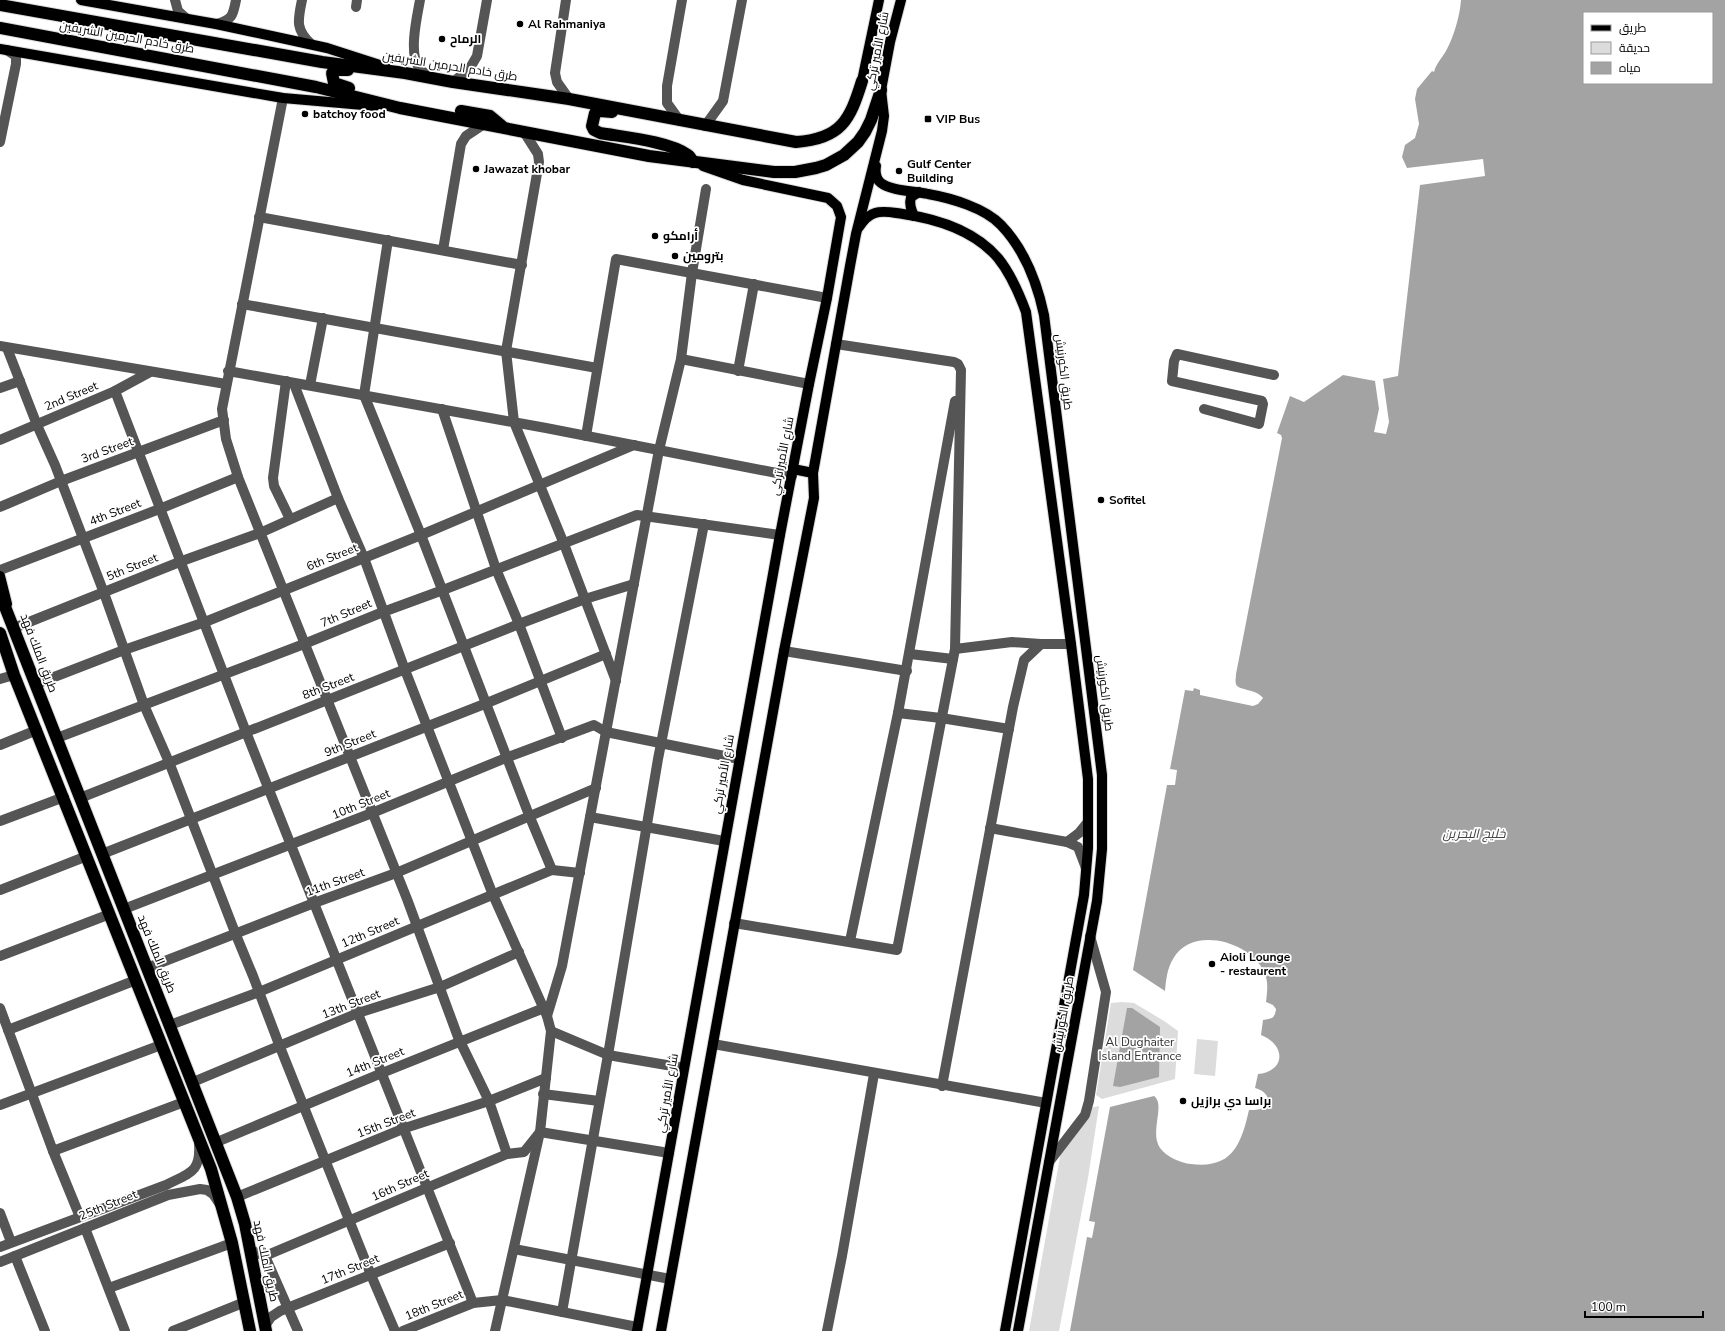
<svg xmlns="http://www.w3.org/2000/svg" width="1725" height="1331" font-family="'Nunito Sans',Cairo,sans-serif">
<style>
.green{fill:#dcdcdc}
.water{fill:#a3a3a3;fill-rule:evenodd}
.lines{fill:none;stroke-linecap:round;stroke-linejoin:round}
.major-casing{stroke:#dbdbdb;stroke-width:12}
.highway-casing{stroke:#dbdbdb;stroke-width:14}
.minor{stroke:#555;stroke-width:10}
.major{stroke:#000;stroke-width:10}
.highway{stroke:#000;stroke-width:12}
.poi-dot{fill:#000;stroke:#fff;stroke-width:1.5}
.labels{text-anchor:middle;stroke-width:3.5;stroke-linejoin:round;paint-order:stroke}
.poi-label{font-size:12px;font-weight:bold;fill:#000;stroke:#fff;text-anchor:start}
.street-label{font-size:12px;fill:#000;stroke:#fff}
.park-label{font-size:12px;fill:#333;stroke:#fff}
.water-label{font-size:13px;font-style:italic;fill:#444;stroke:#fff}
</style>
<rect width="100%" height="100%" fill="#fff"/>
<g class="green">
<polygon points="1122,1002 1134,1003 1164,1021 1178,1031 1175,1079 1102,1099 1096,1095 1111,1003"/>
<polygon points="1197,1039 1218,1041 1215,1076 1194,1074"/>
<polygon points="1099,1106 1088,1178 1059,1331 1029,1331 1061,1151 1090,1108"/>
</g>
<g class="water">
<path d="M 1461,0 L 1725,0 L 1725,1331 L 1070,1331 L 1087,1237 L 1092,1238 L 1095,1222 L 1089,1221 L 1110,1107 L 1154,1096 C 1166,1105 1149,1132 1160,1148 C 1167,1157 1180,1163 1191,1164 C 1232,1169 1241,1145 1249,1110 C 1253,1110 1259,1110 1262,1108 C 1275,1100 1264,1090 1255,1088 L 1258,1074 C 1286,1071 1286,1045 1261,1035 L 1263,1020 C 1272,1019 1275,1018 1276,1009 L 1273,1005 L 1266,1002 C 1267,992 1269,982 1264,972 C 1251,941 1191,925 1173,959 C 1167,969 1166,980 1165,991 L 1133,970 L 1167,785 L 1175,785 L 1177,770 L 1170,769 L 1185,690 L 1193,691 L 1194,688 L 1200,690 L 1200,695 L 1253,706 L 1258,704 L 1263,698 C 1255,688 1238,691 1236,684 C 1235,682 1236,677 1236,674 L 1282,438 L 1281,435 L 1277,433 L 1290,396 L 1304,402 L 1343,375 L 1375,381 L 1379,409 L 1374,432 L 1386,434 L 1389,422 L 1383,379 L 1398,376 L 1420,185 L 1485,176 L 1483,159 L 1407,168 L 1402,157 L 1405,145 L 1415,138 L 1419,124 L 1415,99 L 1417,89 L 1432,71 L 1434,72 C 1436,63 1443,57 1447,49 C 1454,36 1460,15 1461,0 ZM 1584,13 L 1712,13 L 1712,83 L 1584,83 Z"/>
<polygon points="1127,1008 1132,1008 1160,1027 1159,1077 1120,1087 1113,1086"/>
</g>
<g class="lines">
<g class="major-casing">
<g id="major">
<polyline points="81,0 216,24 327,48 386,67"/>
<polyline points="0,49 283,98 375,106"/>
<polyline points="862,81 879,0"/>
<path d="M 876,166 C 875,172 875,178 881,183 C 891,191 915,191 928,194 C 951,198 985,208 1001,225 C 1025,250 1037,282 1044,315 L 1102,775 L 1102,849 L 1097,901 L 1018,1331"/>
<path d="M 914,216 C 911,209 909,204 911,197 L 919,192"/>
<path d="M 859,227 C 863,221 868,215 875,213 C 884,210 894,213 903,214 C 938,219 974,230 998,258 C 1011,274 1019,293 1026,312 L 1071,644 L 1088,779 L 1088,848 L 1084,895 L 1005,1331"/>
<polyline points="793,469 813,473"/>
<polyline points="0,576 7,604"/>
<polyline points="637,1331 780,535 809,384 827,298 841,217 837,206 828,198 743,180 703,166"/>
<polyline points="661,1331 784,651 814,498 813,473 850,266 856,234 882,131 884,116 881,90 890,42 901,0"/>
</g>
</g>
<g class="highway-casing">
<g id="highway">
<path d="M 0,5 L 322,62 L 405,73 L 453,82 L 569,99 L 796,142 C 841,139 850,120 862,81"/>
<polyline points="0,28 316,87 400,108 649,156 774,172 795,172 816,168 826,165 844,155 858,142 865,132 871,120 881,90"/>
<polyline points="348,70 335,70 332,73 334,83 349,88"/>
<polyline points="461,111 490,116 502,126"/>
<path d="M 612,112 L 600,111 L 595,113 L 592,126 L 594,130 L 600,133 C 623,137 669,141 688,155 C 690,156 692,160 693,162"/>
<polyline points="0,594 237,1197 245,1224 266,1331"/>
<polyline points="0,633 14,675 211,1169 232,1243 250,1331"/>
</g>
</g>
<g class="minor">
<polyline points="175,0 178,11 187,19"/>
<path d="M 302,0 C 298,20 295,29 311,44"/>
<path d="M 420,0 C 417,17 409,51 418,66 C 420,70 426,74 429,77"/>
<polyline points="566,0 555,73 557,82 569,99"/>
<polyline points="356,7 357,0"/>
<path d="M 216,24 C 232,20 233,16 236,0"/>
<polyline points="453,82 470,68 477,56 487,0"/>
<polyline points="283,98 222,409 226,439 238,477 407,899 458,1037 489,1101 507,1154"/>
<polyline points="680,121 667,103 667,86 682,0"/>
<polyline points="705,126 723,101 742,0"/>
<polyline points="524,132 538,154 539,162 506,351 514,422 564,544 616,681"/>
<polyline points="0,142 16,64 16,56 7,50"/>
<polyline points="259,217 522,265"/>
<polyline points="388,240 364,395 421,535 529,815 552,870"/>
<polyline points="443,250 461,144 466,136 484,124"/>
<polyline points="242,304 597,368"/>
<polyline points="0,346 226,384"/>
<polyline points="7,348 37,425 55,465 104,593 144,705 169,762 236,935 253,976 280,1047 371,1275 395,1331"/>
<polyline points="681,359 809,384"/>
<polyline points="228,371 546,428 792,476"/>
<polyline points="738,371 754,284"/>
<polyline points="286,381 273,478 274,486 290,519"/>
<polyline points="294,384 338,498 364,558 405,670 493,895 547,1016"/>
<polyline points="310,385 323,318"/>
<polyline points="0,388 20,381"/>
<polyline points="115,391 246,732 473,1303 502,1300 637,1327"/>
<polyline points="442,409 496,569 519,624 562,738"/>
<polyline points="1204,409 1259,424 1263,404 1262,401 1172,381 1174,361 1177,354 1274,375"/>
<polyline points="586,436 616,259 827,298"/>
<polyline points="0,440 115,391 150,372"/>
<polyline points="0,507 61,481 224,420"/>
<polyline points="0,570 162,508 238,477"/>
<polyline points="14,628 182,561 260,533 338,498"/>
<polyline points="955,649 1012,642 1041,644"/>
<polyline points="784,651 907,671"/>
<polyline points="910,654 953,659"/>
<polyline points="0,679 14,675"/>
<polyline points="36,684 124,650 205,622 421,535 634,445"/>
<polyline points="898,713 941,718 1009,729"/>
<polyline points="57,738 304,644 383,612 443,590 637,515 780,535"/>
<polyline points="0,745 37,730"/>
<polyline points="80,798 519,624 585,599 634,584"/>
<polyline points="590,817 724,841"/>
<polyline points="0,821 64,797"/>
<polyline points="990,828 1067,842 1078,847 1086,868"/>
<polyline points="1067,842 1079,833 1088,822"/>
<polyline points="102,854 487,703 606,654"/>
<polyline points="0,890 87,856"/>
<polyline points="124,909 372,813 508,757 594,725 606,732 739,759"/>
<polyline points="734,923 897,950 955,649 961,370 958,364 954,362 836,344"/>
<polyline points="850,941 898,713 955,401"/>
<polyline points="0,956 110,914"/>
<polyline points="147,968 314,903 396,873 596,788"/>
<polyline points="0,1008 53,1151 80,1217"/>
<polyline points="170,1025 259,992 552,870 580,873"/>
<polyline points="8,1030 136,980"/>
<polyline points="551,1031 608,1055 684,1068"/>
<polyline points="713,1044 1046,1103"/>
<polyline points="193,1082 358,1013 440,987 519,952"/>
<polyline points="942,1086 1013,707 1024,660 1041,644 1071,644"/>
<polyline points="543,1094 599,1101"/>
<polyline points="0,1105 161,1045"/>
<polyline points="217,1142 382,1073 544,1008"/>
<polyline points="53,1151 184,1102"/>
<polyline points="1049,1162 1085,1115 1089,1101 1106,992 1090,936"/>
<polyline points="237,1197 405,1128 489,1101 546,1078"/>
<polyline points="0,1213 11,1242"/>
<polyline points="85,1228 125,1331"/>
<path d="M 0,1247 L 166,1185 C 189,1173 201,1173 199,1144"/>
<polyline points="514,1249 670,1279"/>
<polyline points="250,1250 265,1256 298,1331"/>
<polyline points="15,1256 45,1331"/>
<polyline points="265,1256 507,1154 524,1152 540,1132 669,1153"/>
<polyline points="0,1262 168,1195 200,1189 207,1190 213,1194 219,1203"/>
<polyline points="109,1288 232,1243"/>
<polyline points="562,1312 608,1055 658,759 704,524"/>
<polyline points="265,1326 271,1317 280,1311 450,1243"/>
<polyline points="173,1331 245,1302"/>
<polyline points="403,1331 473,1303"/>
<polyline points="495,1331 540,1132 551,1031 547,1016 562,966 659,450 681,359 692,273 706,189"/>
<polyline points="827,1331 842,1256 874,1074"/>
</g>
<use href="#major" class="major"/>
<use href="#highway" class="highway"/>
</g>
<g class="poi-dot">
<circle cx="520" cy="24" r="4"/>
<circle cx="442" cy="39" r="4"/>
<circle cx="305" cy="114" r="4"/>
<rect x="924" y="115" width="8" height="8" rx="2"/>
<circle cx="476" cy="169" r="4"/>
<circle cx="899" cy="171" r="4"/>
<circle cx="655" cy="236" r="4"/>
<circle cx="675" cy="256" r="4"/>
<circle cx="1101" cy="500" r="4"/>
<circle cx="1212" cy="964" r="4"/>
<circle cx="1183" cy="1101" r="4"/>
</g>
<g class="labels">
<g class="poi-label">
<text x="528" y="28">Al Rahmaniya</text>
<text x="450" y="43">الرماح</text>
<text x="313" y="118">batchoy food</text>
<text x="936" y="123">VIP Bus</text>
<text x="907" y="168">Gulf Center<tspan x="907" dy="14">Building</tspan></text>
<text x="484" y="173">Jawazat khobar</text>
<text x="663" y="240">أرامكو</text>
<text x="683" y="260">بترومين</text>
<text x="1109" y="504">Sofitel</text>
<text x="1220" y="961">Aioli Lounge<tspan x="1220" dy="14">- restaurent</tspan></text>
<text x="1191" y="1105">براسا دي برازيل</text>
</g>
<g class="street-label">
<text transform="translate(127 37) rotate(10)" y="4">طرق خادم الحرمين الشريفين</text>
<text transform="translate(877 51) rotate(-79)" y="4">شارع الأمير تركي</text>
<text transform="translate(450 66) rotate(9)" y="4">طرق خادم الحرمين الشريفين</text>
<text transform="translate(1064 372) rotate(83)" y="4">طريق الكورنيش</text>
<text transform="translate(71 396) rotate(-23)" y="4">2nd Street</text>
<text transform="translate(107 450) rotate(-20)" y="4">3rd Street</text>
<text transform="translate(782 456) rotate(-79)" y="4">شارع الأمير تركي</text>
<text transform="translate(115 512) rotate(-21)" y="4">4th Street</text>
<text transform="translate(332 557) rotate(-22)" y="4">6th Street</text>
<text transform="translate(132 567) rotate(-22)" y="4">5th Street</text>
<text transform="translate(346 613) rotate(-23)" y="4">7th Street</text>
<text transform="translate(39 653) rotate(69)" y="4">طريق الملك فهد</text>
<text transform="translate(328 686) rotate(-21)" y="4">8th Street</text>
<text transform="translate(1105 693) rotate(83)" y="4">طريق الكورنيش</text>
<text transform="translate(350 743) rotate(-22)" y="4">9th Street</text>
<text transform="translate(723 774) rotate(-80)" y="4">شارع الأمير تركي</text>
<text transform="translate(361 804) rotate(-22)" y="4">10th Street</text>
<text transform="translate(335 882) rotate(-20)" y="4">11th Street</text>
<text transform="translate(370 932) rotate(-23)" y="4">12th Street</text>
<text transform="translate(157 954) rotate(68)" y="4">طريق الملك فهد</text>
<text transform="translate(351 1004) rotate(-21)" y="4">13th Street</text>
<text transform="translate(1063 1014) rotate(-80)" y="4">طريق الكورنيش</text>
<text transform="translate(375 1062) rotate(-22)" y="4">14th Street</text>
<text transform="translate(667 1093) rotate(-80)" y="4">شارع الأمير تركي</text>
<text transform="translate(386 1123) rotate(-21)" y="4">15th Street</text>
<text transform="translate(400 1185) rotate(-24)" y="4">16th Street</text>
<text transform="translate(108 1205) rotate(-22)" y="4">25th Street</text>
<text transform="translate(266 1261) rotate(78)" y="4">طريق الملك فهد</text>
<text transform="translate(350 1269) rotate(-22)" y="4">17th Street</text>
<text transform="translate(434 1305) rotate(-22)" y="4">18th Street</text>
</g>
<g class="park-label">
<text x="1140" y="1046">Al Dughaiter<tspan x="1140" dy="14">Island Entrance</tspan></text>
</g>
<g class="water-label">
<text x="1474" y="838">خليج البحرين</text>
</g>
</g>
<rect x="1583" y="12" width="130" height="72" fill="#ffffff" stroke="#999999"/>
<rect x="1591" y="25" width="20" height="6" fill="#000000" stroke="#999999"/>
<text x="1619" y="32" font-size="12" fill="#000000">طريق</text>
<rect x="1591" y="42" width="20" height="12" fill="#dcdcdc" stroke="#999999"/>
<text x="1619" y="52" font-size="12" fill="#000000">حديقة</text>
<rect x="1591" y="62" width="20" height="12" fill="#a3a3a3" stroke="#999999"/>
<text x="1619" y="72" font-size="12" fill="#000000">مياه</text>
<path d="M1585 1311v6h118v-6" fill="none" stroke="#000000" stroke-width="2"/>
<text x="1591" y="1311" font-size="12" fill="#000000" stroke="#ffffff" stroke-width="3" paint-order="stroke">100 m</text>
</svg>
